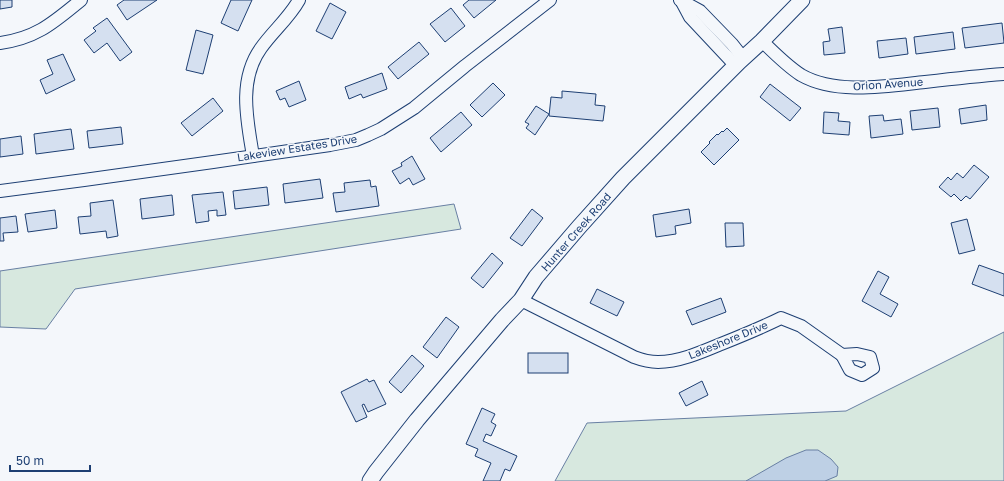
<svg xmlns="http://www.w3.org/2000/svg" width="1004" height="481" font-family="'Golos Text',sans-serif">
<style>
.green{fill:#d7e8df;stroke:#687fa3}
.water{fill:#bed0e5;stroke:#687fa3}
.building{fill:#d5e0f0;stroke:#1d3f73}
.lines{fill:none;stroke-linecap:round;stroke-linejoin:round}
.minor-casing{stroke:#1d3f73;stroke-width:14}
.major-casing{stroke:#1d3f73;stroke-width:17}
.minor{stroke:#f4f7fb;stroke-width:12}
.major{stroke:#f4f7fb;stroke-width:15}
.labels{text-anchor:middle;stroke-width:3;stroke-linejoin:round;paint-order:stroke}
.street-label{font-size:11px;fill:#1d3f73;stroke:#f4f7fb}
</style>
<rect width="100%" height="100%" fill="#f4f7fb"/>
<g class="green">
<polygon points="454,204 461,229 75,289 46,329 0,327 0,271"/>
<polygon points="1004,332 1004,481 555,481 587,423 846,411"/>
</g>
<polygon class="water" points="806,450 818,450 831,459 838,467 837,476 825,481 746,481 786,458"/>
<g class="building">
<polygon points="0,0 12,0 12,7 0,9"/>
<polygon points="124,0 157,0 127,20 117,5"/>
<polygon points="231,0 252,0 238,31 221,23"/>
<polygon points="469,0 496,0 474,18 463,5"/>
<polygon points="330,3 346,12 332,39 316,31"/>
<polygon points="451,8 465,26 445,42 430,24"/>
<polygon points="107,18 132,52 120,61 107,43 94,53 84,40 96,31 93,28"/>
<polygon points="1002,23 1004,43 965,48 962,28"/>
<polygon points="842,27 845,53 824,55 823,42 830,41 828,29"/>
<polygon points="196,30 213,35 203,74 186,70"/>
<polygon points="953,32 955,49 916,54 914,37"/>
<polygon points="906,38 908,54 879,58 877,41"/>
<polygon points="419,42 429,54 398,79 388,67"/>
<polygon points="63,54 75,80 46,94 40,80 53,74 47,60"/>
<polygon points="382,73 387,89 363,98 361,94 349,99 345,87"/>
<polygon points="299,81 306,100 289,107 285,98 280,100 276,91"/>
<polygon points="493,83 505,95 482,117 470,105"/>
<polygon points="770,84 801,108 790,121 760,97"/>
<polygon points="562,91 596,94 595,105 605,106 603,121 549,116 551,97 562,98"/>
<polygon points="213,98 223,111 192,136 181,123"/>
<polygon points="986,105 987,120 961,124 959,109"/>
<polygon points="536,106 549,114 535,135 526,128 529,124 525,122"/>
<polygon points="938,108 940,127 912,130 910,111"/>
<polygon points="461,112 472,125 441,152 430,138"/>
<polygon points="824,112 839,113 838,121 850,122 849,135 823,133"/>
<polygon points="883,115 884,121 901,119 903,134 871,138 869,116"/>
<polygon points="121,127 123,144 89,148 87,131"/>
<polygon points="727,128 739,140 714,165 701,152 710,143 709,142 717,134 718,135 722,131 723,132"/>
<polygon points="71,129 74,149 36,154 34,134"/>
<polygon points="21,136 23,154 0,157 0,139"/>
<polygon points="412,156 425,179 413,185 409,178 400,184 392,171 402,166 401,163"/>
<polygon points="974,165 989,177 970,199 966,196 961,201 954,194 951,197 939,187 948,177 951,180 957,173 963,178"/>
<polygon points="320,179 323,198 285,203 283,184"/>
<polygon points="370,180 371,187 376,186 379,206 336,212 333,193 345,192 344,183"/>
<polygon points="267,187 269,205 235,209 233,191"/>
<polygon points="223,192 226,215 217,216 217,210 208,211 209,221 196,223 192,195"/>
<polygon points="172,195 174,215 142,219 140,199"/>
<polygon points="113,200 118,236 107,238 106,231 80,234 78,217 91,216 90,203"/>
<polygon points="532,209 543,218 522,246 510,238"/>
<polygon points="689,209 691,223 675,226 676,234 656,237 653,215"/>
<polygon points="55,210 57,228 28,232 25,214"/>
<polygon points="16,216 18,232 3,233 4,241 0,241 0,218"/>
<polygon points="967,219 975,250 959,254 951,223"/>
<polygon points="725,223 743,223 744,246 726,247"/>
<polygon points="492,253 503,263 483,288 471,278"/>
<polygon points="979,265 1004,274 1004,296 972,284"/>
<polygon points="878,271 889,277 880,294 898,304 891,317 862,301"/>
<polygon points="597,289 624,302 617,316 590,303"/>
<polygon points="721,298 726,312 692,325 686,311"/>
<polygon points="446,317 459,327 437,358 423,347"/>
<rect x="528" y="353" width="40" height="20"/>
<polygon points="412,355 424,366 401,393 389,382"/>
<polygon points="367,379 369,382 374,380 386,404 368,412 364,404 362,405 367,417 356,422 341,392"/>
<polygon points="702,381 708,395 686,406 679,393"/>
<polygon points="482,408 495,414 491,422 496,425 491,436 486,434 483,441 517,456 510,471 505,469 500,481 483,481 491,463 475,456 478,449 466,444"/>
</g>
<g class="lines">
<g class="minor-casing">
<g id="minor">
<polyline points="680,0 700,11 732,44 743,58"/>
<polyline points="682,2 690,17 735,65"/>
<path d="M 762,41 C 774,53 787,66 801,75 C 836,95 887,86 925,82 C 951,79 978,76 1004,74"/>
<path d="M 0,43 C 37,38 54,22 81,0"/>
<path d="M 253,156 C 247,120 238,80 261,48 C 273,31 289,18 299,0"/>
<polyline points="0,191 84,180 213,162 330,145 356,140 368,135 381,129 414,108 465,66 550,0"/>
<path d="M 521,300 L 634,357 C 642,360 650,362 658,362 C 679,362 702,352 721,344 C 741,336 761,328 781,318 L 801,326 L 842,355"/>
<polygon points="857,354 870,357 873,368 862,375 850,370 842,355"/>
</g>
</g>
<g class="major-casing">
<polyline id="major" points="370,481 376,472 417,420 502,320 521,300 536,277 579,227 623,178 739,62 762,41 802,0"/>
</g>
<use href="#minor" class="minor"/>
<use href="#major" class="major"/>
</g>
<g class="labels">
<g class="street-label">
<text transform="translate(888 84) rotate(-4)" y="4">Orion Avenue</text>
<text transform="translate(297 148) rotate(-9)" y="4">Lakeview Estates Drive</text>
<text transform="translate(576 232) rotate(-49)" y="4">Hunter Creek Road</text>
<text transform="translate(728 340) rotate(-22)" y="4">Lakeshore Drive</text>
</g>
</g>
<path d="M10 465v6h80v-6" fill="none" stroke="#1d3f73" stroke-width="2"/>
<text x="16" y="465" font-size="12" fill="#1d3f73" stroke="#f4f7fb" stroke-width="3" paint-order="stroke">50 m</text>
</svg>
